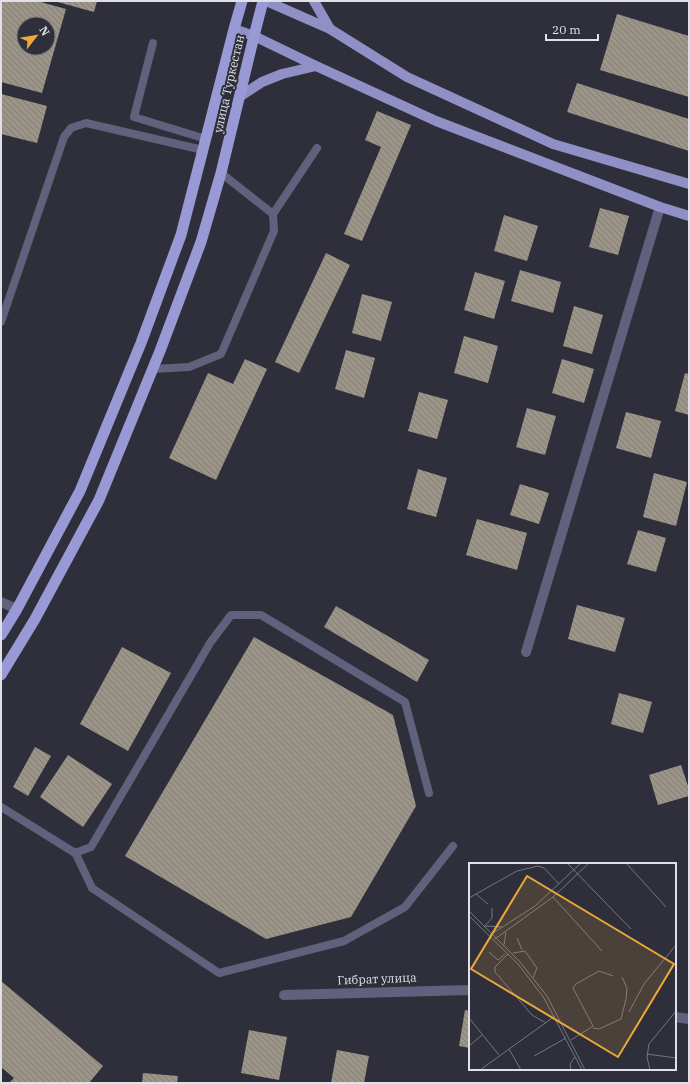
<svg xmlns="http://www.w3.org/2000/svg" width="690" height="1084" font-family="'IBM Plex Serif',serif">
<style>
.building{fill:url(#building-back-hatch);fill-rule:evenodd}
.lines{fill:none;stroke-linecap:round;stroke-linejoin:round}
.service{stroke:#60617c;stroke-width:8}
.minor{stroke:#60617c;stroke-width:10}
.primary{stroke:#9090c7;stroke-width:10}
.trunk{stroke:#9999d6;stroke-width:11}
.labels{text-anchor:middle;stroke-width:4;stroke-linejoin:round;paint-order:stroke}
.street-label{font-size:12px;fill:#e0e0e8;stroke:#2f2f3b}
.inset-road{fill:none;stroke:#767680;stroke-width:1}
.view{fill:#eca93a;fill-opacity:0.15;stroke:#eca93a;stroke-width:2}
.inset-edge{fill:none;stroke:#e0e0e8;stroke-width:2}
</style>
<defs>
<pattern id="building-back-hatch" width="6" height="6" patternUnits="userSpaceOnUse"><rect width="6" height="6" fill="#9d9488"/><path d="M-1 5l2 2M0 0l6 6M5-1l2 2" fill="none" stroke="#827c74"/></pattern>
</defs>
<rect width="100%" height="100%" fill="#2f2f3b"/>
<g class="building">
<path d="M 1,1 L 37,1 L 66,9 L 42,93 L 1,82 ZM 24,24 L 48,24 L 48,48 L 24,48 Z"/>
<polygon points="54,1 97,1 94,12"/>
<polygon points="617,14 689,36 689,97 600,70"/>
<polygon points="577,83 689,119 689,151 567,112"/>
<polygon points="1,94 47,106 37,143 1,134"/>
<polygon points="377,111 411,125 362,241 344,234 381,147 365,140"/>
<polygon points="600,208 629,216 618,255 589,247"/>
<polygon points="504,215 538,226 527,261 494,251"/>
<polygon points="326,253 350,265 299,373 275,362"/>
<polygon points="520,270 561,282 553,313 511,301"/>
<polygon points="475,272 505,281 494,319 464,310"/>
<polygon points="362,294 392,302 381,341 352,333"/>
<polygon points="574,306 603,315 592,354 563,346"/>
<polygon points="464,336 498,346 488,383 454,373"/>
<polygon points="346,350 375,358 364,398 335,389"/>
<polygon points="245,359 267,369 216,480 169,458 208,373 233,384"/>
<polygon points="562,359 594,369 584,403 552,393"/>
<polygon points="685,373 689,374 689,415 675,411"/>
<polygon points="419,392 448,400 437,439 408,431"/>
<polygon points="527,408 556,416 545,455 516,447"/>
<polygon points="626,412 661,421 651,458 616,448"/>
<polygon points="418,469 447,478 436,517 407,509"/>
<polygon points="654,473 687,482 676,526 643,517"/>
<polygon points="520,484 549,493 539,524 510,515"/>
<polygon points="477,519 527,533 517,570 466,555"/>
<polygon points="638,530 666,538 656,572 627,564"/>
<polygon points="577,605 625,618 615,652 568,639"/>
<polygon points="336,606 429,660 417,682 324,627"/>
<polygon points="254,637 393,715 416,806 351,917 266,939 125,856"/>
<polygon points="122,647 171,673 128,751 80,724"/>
<polygon points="619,693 652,702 643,733 611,724"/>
<polygon points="35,747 51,756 28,796 13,787"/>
<polygon points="68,755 112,784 83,827 40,797"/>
<polygon points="681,765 689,789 689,796 658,805 649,775"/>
<polygon points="1,981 103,1066 89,1083 9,1083 14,1078 1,1067"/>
<polygon points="465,1010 470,1011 470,1048 459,1046"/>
<polygon points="249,1030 287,1037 279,1080 241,1073"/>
<polygon points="337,1050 369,1056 364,1083 331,1083"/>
<polygon points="143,1073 178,1076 177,1083 142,1083"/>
</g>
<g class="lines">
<g class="service">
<polyline points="153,43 134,117 206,139"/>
<polyline points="273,214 317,148"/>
<polyline points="1,322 64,137 71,128 86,123 203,150"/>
<polyline points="153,369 189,367 221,354 274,231 273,214 221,173"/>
<polyline points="1,807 75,853 91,847 210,643 231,615 261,615 405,702 429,793"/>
<polyline points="75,852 92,888 219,973 344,941 405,907 453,846"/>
</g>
<g class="minor">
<polyline points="1,602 17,609"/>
<polyline points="526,652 660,207"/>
<polyline points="284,995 470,990"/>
<polyline points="675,1017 689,1019"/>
</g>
<g class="primary">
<polyline points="266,1 330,29 407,77 553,144 689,184"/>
<polyline points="314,1 330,29"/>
<polyline points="234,29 254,36 316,66 436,121 660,207 689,216"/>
<polyline points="239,97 262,82 282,74 316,66"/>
</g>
<g class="trunk">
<polyline points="1,635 17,609 80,491 141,343 181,235 234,29 242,1"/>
<polyline points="1,675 35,619 99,500 160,351 201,242 221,173 254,36 263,1"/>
</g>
</g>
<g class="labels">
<g class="street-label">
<text transform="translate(229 84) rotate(-77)" y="4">улица Туркестан</text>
<text transform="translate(377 979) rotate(-2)" y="4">Гибрат улица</text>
</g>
</g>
<g transform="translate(469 863)">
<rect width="207" height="207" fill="#2f2f3b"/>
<path class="inset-road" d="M 98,0 L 162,66M 157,0 L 197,44M 7,31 L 48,8 L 69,3 L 75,5 L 90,21M 84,34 L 133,88M 0,35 L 7,31 L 19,41M 0,48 L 51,99 L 78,133 L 116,207M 0,53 L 49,101 L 75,135 L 113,207M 16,63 L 23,55 L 23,45M 16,63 L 33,64M 21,72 L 66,43 L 112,0M 48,75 L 53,87M 26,76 L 84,34 L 120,0M 35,82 L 37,69M 20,89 L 29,97 L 36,91M 44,90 L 56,88 L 68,105 L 64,115M 39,91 L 26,104 L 26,109 L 63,152 L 77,160M 160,149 L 175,121 L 207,82M 0,155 L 30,192M 124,165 L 130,166 L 152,156 L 157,136 L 158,125 L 153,114M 102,177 L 124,163 L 104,125 L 107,121 L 130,108 L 144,113M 0,183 L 13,172M 40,186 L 52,207M 178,191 L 207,195M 65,193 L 97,175M 11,207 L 86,153M 102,207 L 101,201 L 106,194M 181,207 L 178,194 L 180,181 L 207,148"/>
<path class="view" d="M 58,13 L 205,101 L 149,194 L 2,106 Z"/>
<rect width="207" height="207" class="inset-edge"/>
</g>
<rect width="690" height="1084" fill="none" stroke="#e0e0e8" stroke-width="4"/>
<g transform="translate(36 36) rotate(59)"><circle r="19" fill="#2f2f3b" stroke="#767680"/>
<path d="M0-3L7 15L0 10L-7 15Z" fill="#eca93a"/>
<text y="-6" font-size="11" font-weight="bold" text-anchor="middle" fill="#e0e0e8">N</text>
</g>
<path d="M546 34v6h52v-6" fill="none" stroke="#e0e0e8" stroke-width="2"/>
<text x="552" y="34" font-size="12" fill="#e0e0e8" stroke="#2f2f3b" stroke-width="3" paint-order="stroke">20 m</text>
</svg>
